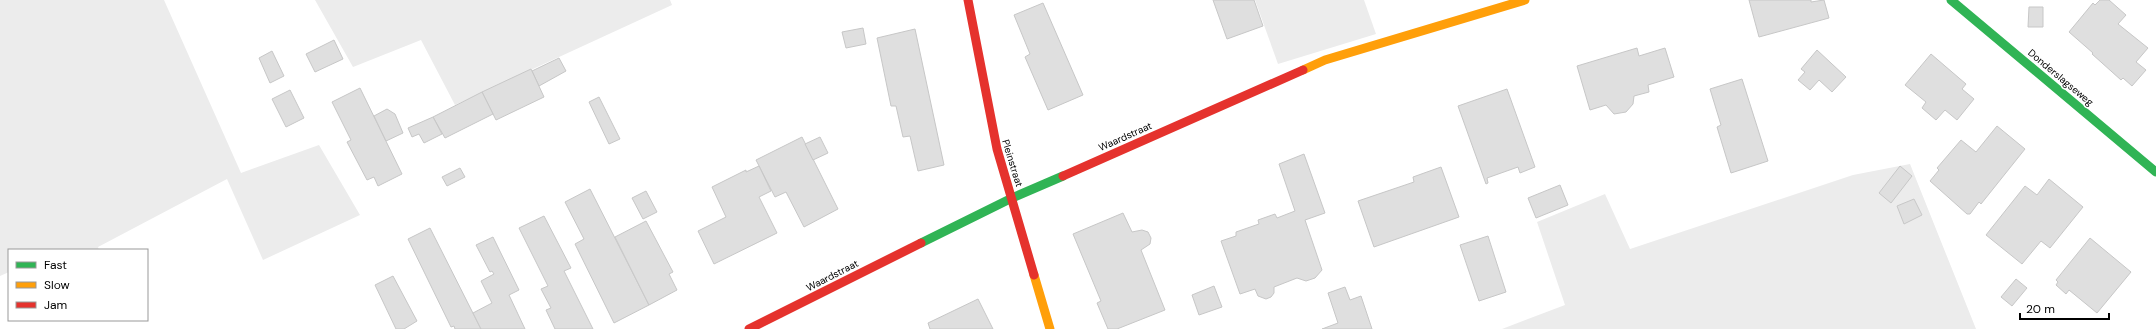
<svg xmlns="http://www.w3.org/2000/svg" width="2156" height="329" font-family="'DM Sans',sans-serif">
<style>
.green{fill:#ececec}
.building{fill:#dfdfdf;stroke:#c7c7c7}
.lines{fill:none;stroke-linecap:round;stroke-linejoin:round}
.fast{stroke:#30b455;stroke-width:9}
.slow{stroke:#ff9f0a;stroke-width:9}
.jam{stroke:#e5322d;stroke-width:9}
.labels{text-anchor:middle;stroke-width:3;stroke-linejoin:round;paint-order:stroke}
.street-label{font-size:10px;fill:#000;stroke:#fff}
</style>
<rect width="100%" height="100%" fill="#fff"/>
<g class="green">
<polygon points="0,0 164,0 241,173 319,145 360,215 263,260 227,179 98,247 99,250 9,250 9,272 0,276"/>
<polygon points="315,0 670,0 672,5 455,105 421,40 353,67"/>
<polygon points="1255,0 1364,0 1376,34 1278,64"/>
<polygon points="1910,164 1976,329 1502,329 1565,305 1537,222 1605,194 1630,249 1853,175"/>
</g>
<g class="building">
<polygon points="1213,0 1254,0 1263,26 1227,39"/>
<polygon points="1749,0 1811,0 1811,2 1824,0 1829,18 1759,37"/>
<polygon points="2100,0 2109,0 2126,15 2118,24 2148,48 2136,62 2146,70 2132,86 2123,78 2121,80 2092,54 2093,53 2069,32 2093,3 2095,5"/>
<polygon points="1043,3 1083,95 1048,110 1025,57 1030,54 1014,15"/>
<polygon points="2029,7 2043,7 2043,27 2028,27"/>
<polygon points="863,28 866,44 846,48 842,32"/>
<polygon points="915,29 944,165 918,171 910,136 903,137 896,106 891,106 877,38"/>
<polygon points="334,40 343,59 315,72 306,54"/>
<polygon points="1637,48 1639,56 1665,48 1674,77 1648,85 1649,92 1634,96 1633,104 1626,112 1614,114 1606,105 1590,110 1577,66"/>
<polygon points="1817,50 1846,77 1832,92 1819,80 1810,90 1798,80 1805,72 1801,69"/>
<polygon points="272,51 284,76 270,83 259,58"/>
<polygon points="1931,54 1966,84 1962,89 1974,99 1957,120 1945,110 1936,120 1922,108 1926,102 1905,85"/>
<polygon points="559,58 566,71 539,86 532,71"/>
<polygon points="531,69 544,97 496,120 482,92"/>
<polygon points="1742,79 1768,161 1731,173 1717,127 1721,125 1710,89"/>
<polygon points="360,88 402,174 378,186 374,177 367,180 347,142 351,140 332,102"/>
<polygon points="1507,89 1535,167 1520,173 1518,167 1487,178 1488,183 1486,184 1458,106"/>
<polygon points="290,90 304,118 286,127 272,99"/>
<polygon points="482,92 493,114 445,138 433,117"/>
<polygon points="599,97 620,139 609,144 589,102"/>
<polygon points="387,109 395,114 403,133 386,141 374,116"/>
<polygon points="433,117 442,134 424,143 419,134 412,137 408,128"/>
<polygon points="1997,126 2025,149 1981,204 1979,202 1970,214 1967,214 1930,181 1939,170 1937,168 1961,140 1976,152"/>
<polygon points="802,137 838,209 804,227 786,192 775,197 756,160"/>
<polygon points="820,137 828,153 813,160 805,144"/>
<polygon points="1304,154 1325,213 1305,220 1322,270 1315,278 1306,281 1297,278 1274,287 1274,293 1271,297 1266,299 1258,296 1255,289 1240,294 1221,241 1236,236 1236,232 1259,224 1258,220 1275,214 1277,218 1295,211 1279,164"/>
<polygon points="759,166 771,191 759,197 777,233 714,264 698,231 726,217 712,187 746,170 746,172"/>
<polygon points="1900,166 1912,176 1891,203 1879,193"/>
<polygon points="1441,167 1459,217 1374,247 1358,201 1414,182 1413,177"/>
<polygon points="460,168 465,177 447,186 442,177"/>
<polygon points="2049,179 2083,207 2050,248 2041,241 2022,264 1986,235 2025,186 2037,195"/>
<polygon points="1560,185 1568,205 1536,218 1528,198"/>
<polygon points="590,189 649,305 614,323 575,244 584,239 565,202"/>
<polygon points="646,191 657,212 643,219 632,198"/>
<polygon points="1914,199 1922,215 1904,224 1897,206"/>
<polygon points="1123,213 1132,232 1142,230 1148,232 1151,238 1150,244 1141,250 1165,310 1117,329 1108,329 1097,303 1101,301 1073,234"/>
<polygon points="544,216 571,268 564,271 593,329 555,329 546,310 551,308 541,289 548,286 519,228"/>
<polygon points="646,221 673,272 669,274 677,290 649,305 615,237"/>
<polygon points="430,228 481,329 455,329 454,326 451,327 408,239"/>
<polygon points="1488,236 1506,292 1479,301 1460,245"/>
<polygon points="493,237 519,290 509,295 525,329 481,329 473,313 492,303 481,281 494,274 492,271 490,272 476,245"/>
<polygon points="2090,238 2131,272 2097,313 2069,290 2066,294 2056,285 2058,282 2056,280"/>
<polygon points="393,276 417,321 404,329 396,329 375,285"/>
<polygon points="2016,279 2027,288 2012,306 2001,297"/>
<polygon points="1214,286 1222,307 1199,315 1192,295"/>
<polygon points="1345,287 1350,300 1361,296 1372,329 1322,329 1338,323 1328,293"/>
<polygon points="978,299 993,329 930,329 928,323"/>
</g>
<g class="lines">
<g class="fast">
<polyline points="1951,0 2156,172"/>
<polyline points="921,243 1012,198 1063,176"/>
</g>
<g class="slow">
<polyline points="1303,70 1325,60 1525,0"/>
<polyline points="1034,275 1050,329"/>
</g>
<g class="jam">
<polyline points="968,0 997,149 1034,275"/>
<polyline points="1063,176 1303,70"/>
<polyline points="749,329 921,243"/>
</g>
</g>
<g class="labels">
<g class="street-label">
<text transform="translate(2061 77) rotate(40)" y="4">Donderslagseweg</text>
<text transform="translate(1125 136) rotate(-24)" y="4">Waardstraat</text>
<text transform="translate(1013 163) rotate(73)" y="4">Pleinstraat</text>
<text transform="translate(832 275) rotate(-27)" y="4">Waardstraat</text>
</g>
</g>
<rect x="8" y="249" width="140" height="72" fill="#ffffff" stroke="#999999"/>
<rect x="16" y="262" width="20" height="6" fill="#30b455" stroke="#999999"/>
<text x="44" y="269" font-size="12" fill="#000000">Fast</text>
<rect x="16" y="282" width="20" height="6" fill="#ff9f0a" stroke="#999999"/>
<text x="44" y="289" font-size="12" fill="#000000">Slow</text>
<rect x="16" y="302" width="20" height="6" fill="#e5322d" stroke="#999999"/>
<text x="44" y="309" font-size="12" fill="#000000">Jam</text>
<path d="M2020 313v6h89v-6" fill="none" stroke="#000000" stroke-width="2"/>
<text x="2026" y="313" font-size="12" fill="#000000" stroke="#ffffff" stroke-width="3" paint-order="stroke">20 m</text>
</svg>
